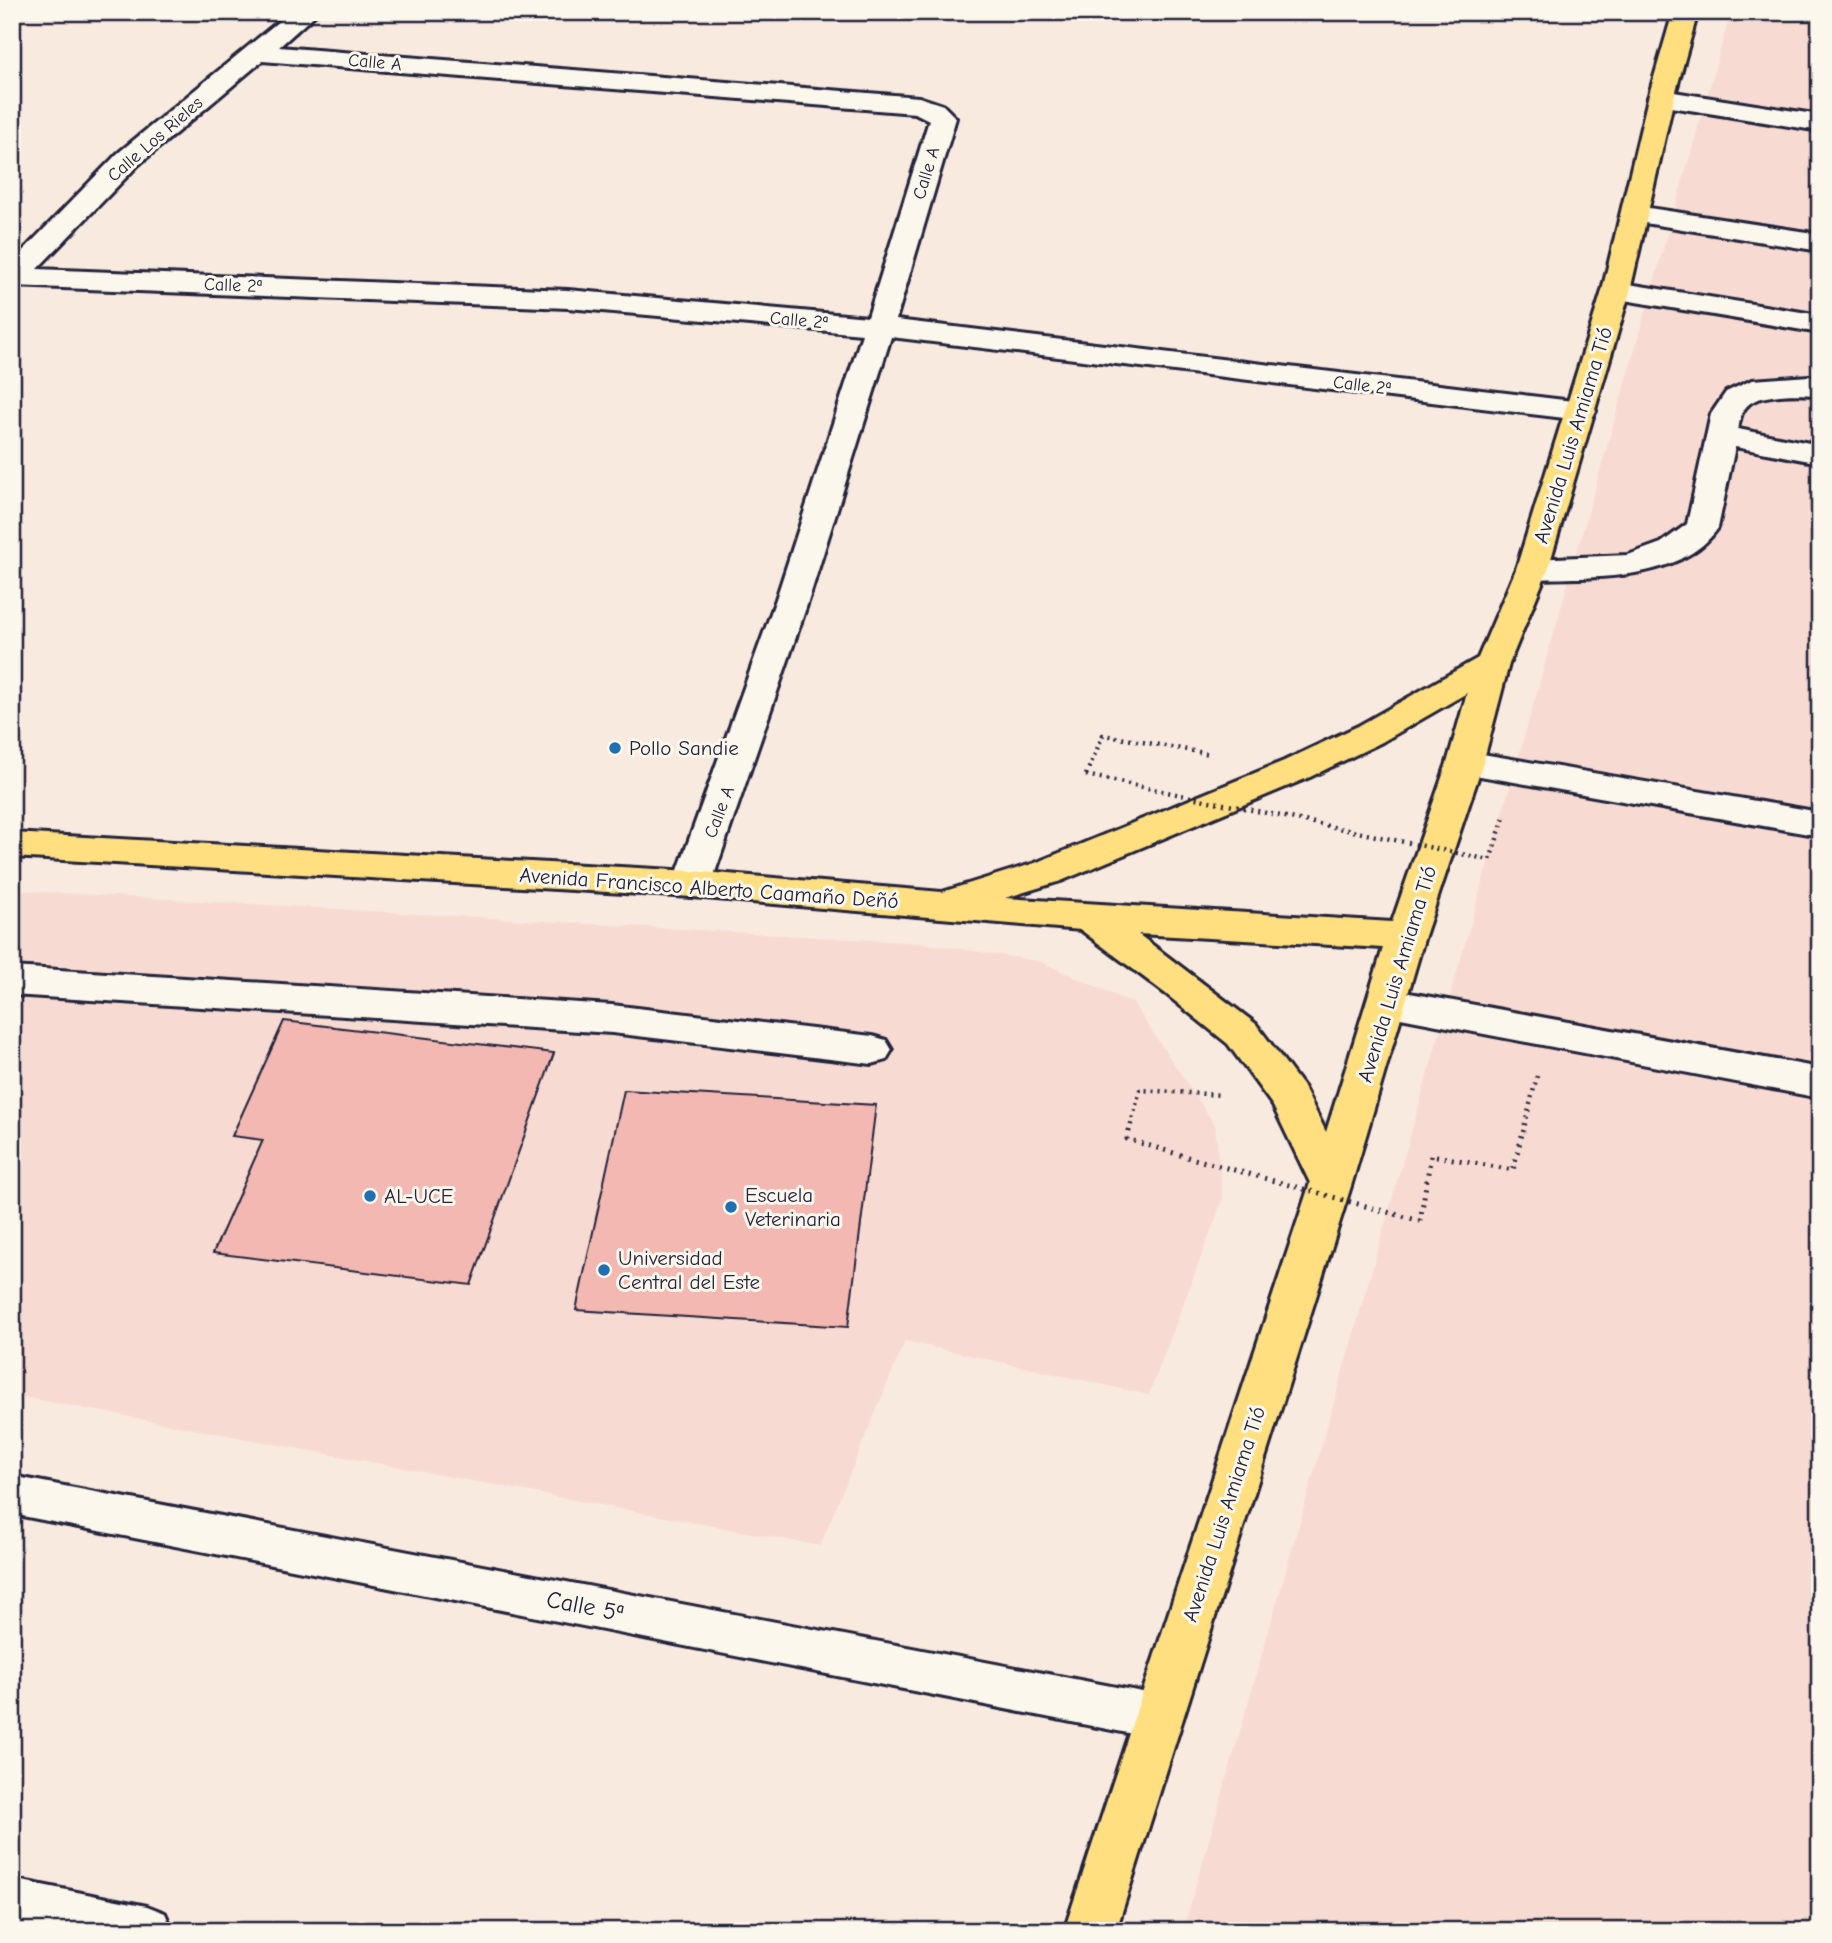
<svg xmlns="http://www.w3.org/2000/svg" width="1832" height="1943" font-family="'Comic Neue',sans-serif">
<style>
.built{fill:#f7dbd2}
.building{fill:#f3b8b2;stroke:#22223b;stroke-width:2}
.lines{fill:none;stroke-linecap:round;stroke-linejoin:round}
.minor-casing{stroke:#22223b;stroke-width:6}
.major-casing{stroke:#22223b;stroke-width:6}
.path-far1{stroke:#22223b;stroke-width:4.5;stroke-dasharray:2 5;stroke-linecap:butt}
.path{stroke:#22223b;stroke-width:5;stroke-dasharray:2 6;stroke-linecap:butt}
.minor{fill:#fbf7ec;fill-rule:evenodd}
.major{fill:#ffdf80;fill-rule:evenodd}
.path-bridge-far1{stroke:#22223b;stroke-width:4.5;stroke-dasharray:2 5;stroke-linecap:butt}
.path-bridge{stroke:#22223b;stroke-width:5;stroke-dasharray:2 6;stroke-linecap:butt}
.poi-dot{fill:#1f6fb2;stroke:#fbf7ec;stroke-width:2.5}
.labels{text-anchor:middle;stroke-width:6;stroke-linejoin:round;paint-order:stroke}
.far-street-label{font-size:18px;fill:#22223b;stroke:#fbf7ec}
.street-label{font-size:21px;fill:#22223b;stroke:#fbf7ec}
.poi-label{font-size:21px;fill:#22223b;stroke:#fbf7ec;text-anchor:start}
.near-street-label{font-size:24px;fill:#22223b;stroke:#fbf7ec}
</style>
<rect width="100%" height="100%" fill="#f9eae0"/>
<filter id="ink" filterUnits="userSpaceOnUse"><feTurbulence type="fractalNoise" baseFrequency=".0143" numOctaves="2"/><feDisplacementMap in="SourceGraphic" scale="14" xChannelSelector="R" yChannelSelector="G"/><feConvolveMatrix kernelMatrix="1 2 1 2 8 2 1 2 1" color-interpolation-filters="sRGB"/></filter>
<g filter="url(#ink)">
<g class="built">
<polygon points="1731,12 1820,12 1820,1931 1183,1931"/>
<polygon points="12,890 922,943 1039,961 1133,1003 1215,1125 1223,1199 1149,1395 905,1341 820,1546 12,1395"/>
</g>
<g class="building">
<polygon points="284,1021 554,1053 471,1285 213,1253 263,1140 232,1136"/>
<polygon points="624,1090 876,1105 848,1327 576,1310"/>
</g>
<g class="lines">
<g class="minor-casing">
<g id="minor">
<path d="M 290,12 L 318,12 L 279,47 L 919,97 L 943,105 L 956,118 L 896,320 L 1581,402 L 1592,404 L 1596,411 L 1592,418 L 1581,420 L 891,337 L 809,599 L 711,884 L 705,893 L 692,897 L 679,893 L 673,884 L 776,599 L 862,334 L 568,308 L 12,286 L 12,262 L 118,153 ZM 262,61 L 915,113 L 929,120 L 868,317 L 568,290 L 37,269 L 138,165 Z"/>
<polygon points="1661,90 1820,115 1820,131 1652,104 1648,98 1652,92"/>
<polygon points="1636,206 1820,234 1820,251 1626,220 1622,214 1626,208"/>
<polygon points="1616,282 1820,315 1820,333 1606,297 1602,291 1606,285"/>
<path d="M 1809,376 L 1820,378 L 1820,396 C 1804,393 1761,393 1749,404 C 1741,410 1740,420 1738,429 L 1820,445 L 1820,463 L 1735,447 L 1718,528 C 1680,583 1591,577 1532,579 L 1520,576 L 1516,569 L 1520,562 L 1532,559 L 1628,555 L 1661,543 L 1687,524 L 1711,414 L 1726,392 L 1752,380 Z"/>
<polygon points="1465,751 1820,812 1820,836 1452,771 1447,763 1452,755"/>
<polygon points="12,967 612,1005 872,1036 886,1040 892,1050 886,1060 872,1064 612,1033 12,995"/>
<polygon points="1388,989 1820,1068 1820,1098 1374,1013 1369,1003 1374,993"/>
<polygon points="12,1476 1158,1695 1175,1701 1182,1717 1175,1733 1158,1739 12,1514"/>
<polygon points="12,1879 147,1906 165,1913 173,1931 28,1931 12,1927"/>
</g>
</g>
<g class="major-casing">
<path id="major" d="M 1673,12 L 1698,12 L 1674,98 L 1630,291 L 1548,569 L 1509,664 L 1483,763 L 1425,936 L 1352,1183 L 1116,1931 L 1064,1931 L 1310,1183 L 1273,1106 L 1228,1044 L 1166,994 L 1081,930 L 692,897 L 12,857 L 12,833 L 692,871 L 942,892 L 1035,863 L 1284,761 L 1358,726 L 1478,658 L 1516,569 L 1602,291 L 1648,98 ZM 1467,693 L 1447,763 L 1392,922 L 1005,898 L 1061,881 L 1310,777 L 1382,742 ZM 1138,934 L 1383,948 L 1326,1132 L 1304,1088 L 1256,1024 Z"/>
</g>
<g class="path-far1">
<polyline points="1086,775 1103,735 1210,754"/>
<polyline points="1490,860 1505,814"/>
<polyline points="1129,1132 1140,1090 1222,1095"/>
<polyline points="1523,1132 1537,1076"/>
</g>
<g class="path">
<polyline points="1129,1130 1127,1139 1187,1157"/>
<polyline points="1420,1221 1431,1155 1513,1170 1523,1130"/>
</g>
<use href="#minor" class="minor"/>
<use href="#major" class="major"/>
<polyline class="path-bridge-far1" points="1086,775 1490,860"/>
<polyline class="path-bridge" points="1187,1157 1420,1221"/>
</g>
</g>
<g class="poi-dot">
<circle cx="615" cy="748" r="7"/>
<circle cx="370" cy="1196" r="7"/>
<circle cx="731" cy="1207" r="7"/>
<circle cx="604" cy="1270" r="7"/>
</g>
<g class="labels">
<g class="far-street-label">
<text transform="translate(375 62) rotate(5)" y="6">Calle A</text>
<text transform="translate(155 139) rotate(-41)" y="6">Calle Los Rieles</text>
<text transform="translate(926 173) rotate(-73)" y="6">Calle A</text>
<text transform="translate(233 285) rotate(2)" y="6">Calle 2ª</text>
<text transform="translate(799 320) rotate(5)" y="6">Calle 2ª</text>
<text transform="translate(1362 385) rotate(7)" y="6">Calle 2ª</text>
<text transform="translate(719 812) rotate(-69)" y="6">Calle A</text>
</g>
<g class="street-label">
<text transform="translate(1573 435) rotate(-73)" y="7">Avenida Luis Amiama Tió</text>
<text transform="translate(709 888) rotate(4)" y="7">Avenida Francisco Alberto Caamaño Deñó</text>
<text transform="translate(1397 974) rotate(-73)" y="7">Avenida Luis Amiama Tió</text>
<text transform="translate(1224 1514) rotate(-72)" y="7">Avenida Luis Amiama Tió</text>
</g>
<g class="poi-label">
<text x="629" y="755">Pollo Sandie</text>
<text x="745" y="1202">Escuela<tspan x="745" dy="24">Veterinaria</tspan></text>
<text x="384" y="1203">AL-UCE</text>
<text x="618" y="1265">Universidad<tspan x="618" dy="24">Central del Este</tspan></text>
</g>
<g class="near-street-label">
<text transform="translate(585 1606) rotate(11)" y="8">Calle 5ª</text>
</g>
</g>
<rect width="1832" height="1943" fill="none" stroke="#fbf7ec" stroke-width="42"/>
<rect x="21" y="21" width="1790" height="1901" fill="none" stroke="#22223b" stroke-width="2.5" filter="url(#ink)"/>
</svg>
